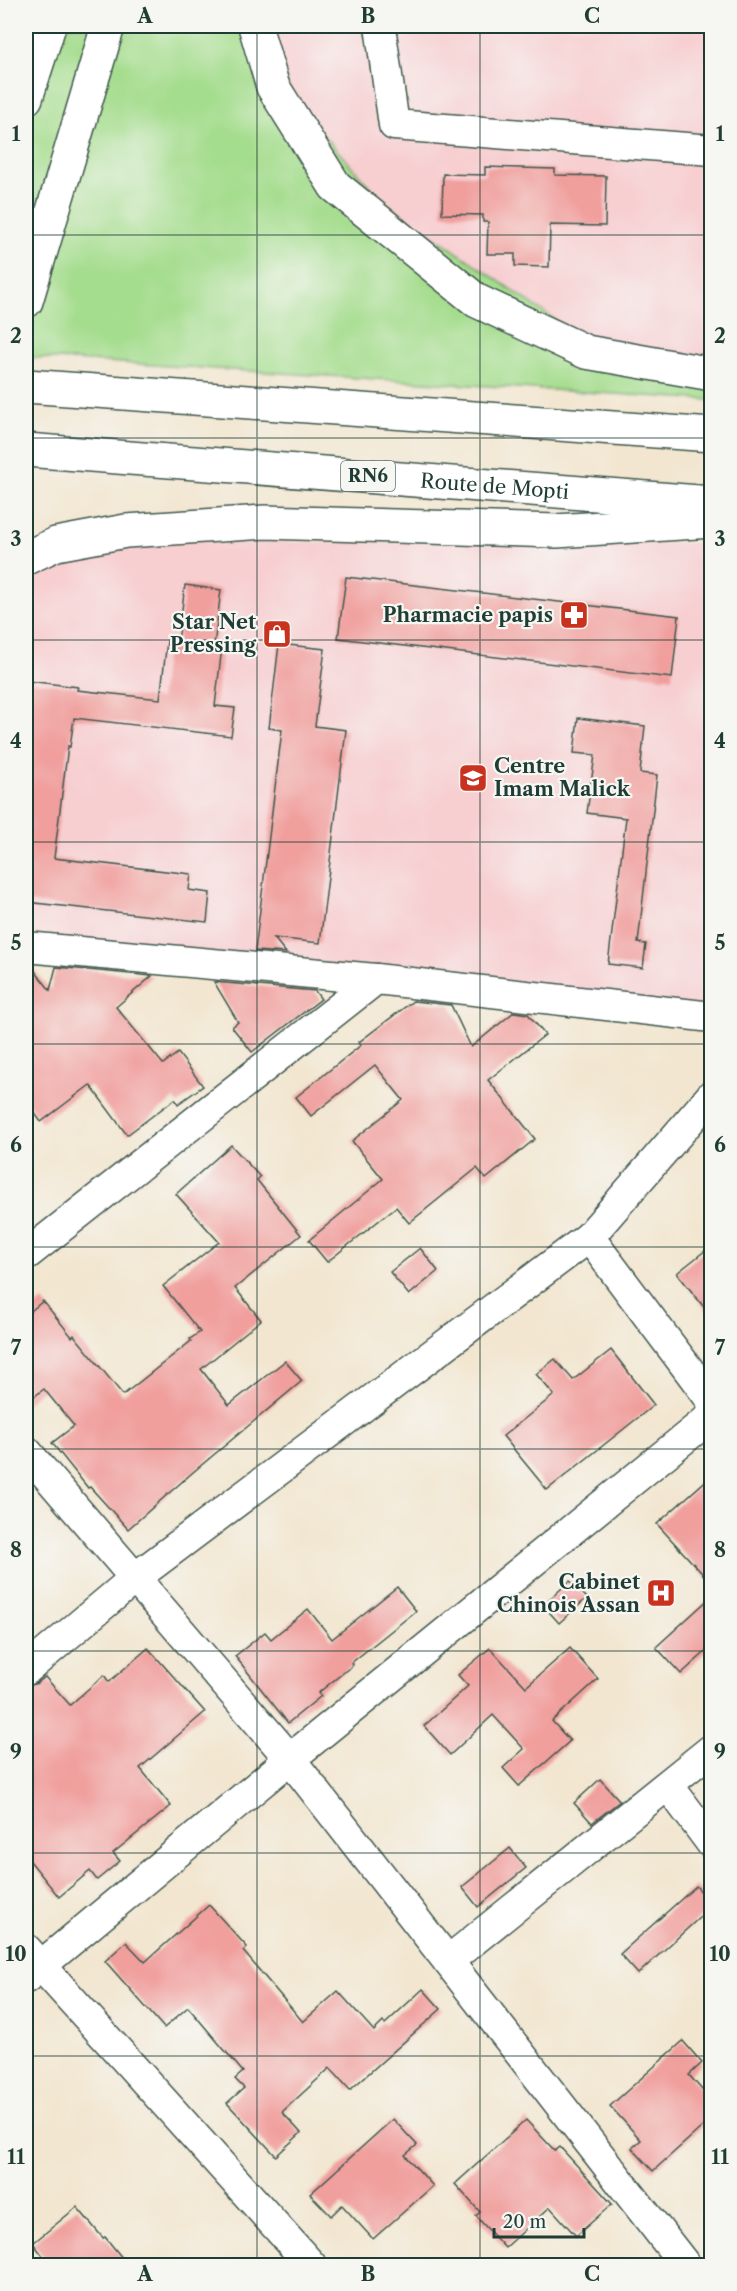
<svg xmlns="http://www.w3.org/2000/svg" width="737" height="2291" font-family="'Libre Caslon Text',serif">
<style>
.built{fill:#f7cfd1}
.green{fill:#a5dd8e;stroke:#628d61;stroke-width:1.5}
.building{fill:#f09f9d}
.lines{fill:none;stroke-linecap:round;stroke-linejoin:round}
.street-casing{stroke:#3f564b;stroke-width:33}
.primary-casing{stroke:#3f564b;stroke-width:36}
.highway-casing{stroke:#3f564b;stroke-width:36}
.street{stroke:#fff;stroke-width:30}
.primary{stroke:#fff;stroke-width:33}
.highway{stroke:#fff;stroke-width:33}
.grid{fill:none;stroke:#1f3d34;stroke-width:1.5;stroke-opacity:0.55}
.labels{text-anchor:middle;stroke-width:4.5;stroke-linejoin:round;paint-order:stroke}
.shield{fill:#f6f6f2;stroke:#60746d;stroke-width:1.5}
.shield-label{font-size:18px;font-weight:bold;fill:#1f3d34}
.street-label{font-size:20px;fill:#1f3d34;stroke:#f6f6f2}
.poi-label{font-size:20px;font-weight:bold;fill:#1f3d34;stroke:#f6f6f2;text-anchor:end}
.neatline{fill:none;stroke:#1f3d34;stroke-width:2}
.grid-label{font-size:20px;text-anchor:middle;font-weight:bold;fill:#1f3d34}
</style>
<rect width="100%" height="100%" fill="#f6f6f2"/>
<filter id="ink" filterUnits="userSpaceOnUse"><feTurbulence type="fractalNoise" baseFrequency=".0167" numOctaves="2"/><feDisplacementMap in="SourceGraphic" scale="12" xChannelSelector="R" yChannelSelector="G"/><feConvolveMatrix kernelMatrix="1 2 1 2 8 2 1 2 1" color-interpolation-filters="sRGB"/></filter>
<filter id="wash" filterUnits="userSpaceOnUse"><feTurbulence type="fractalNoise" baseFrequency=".008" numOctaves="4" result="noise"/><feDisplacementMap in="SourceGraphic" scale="24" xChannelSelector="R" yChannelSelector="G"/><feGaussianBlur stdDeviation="1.35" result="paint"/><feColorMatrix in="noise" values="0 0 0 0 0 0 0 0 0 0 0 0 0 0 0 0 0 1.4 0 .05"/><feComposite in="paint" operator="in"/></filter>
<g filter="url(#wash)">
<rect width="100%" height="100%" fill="#f2e6d0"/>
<g class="built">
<polygon points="273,26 711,26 711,379 612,359 384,202 291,100"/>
<polygon points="159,537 288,542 711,543 711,1017 26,947 26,576"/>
</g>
<polygon class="green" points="26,26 273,26 291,100 384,202 612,359 711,379 711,400 26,357"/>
<g id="blocks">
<g class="building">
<polygon points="485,167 555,169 555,175 606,176 605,226 550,225 549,267 515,266 515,254 487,254 488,222 483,222 483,215 442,214 443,174 485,175"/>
<polygon points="346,577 679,616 672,678 338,638"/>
<polygon points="185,585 221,590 214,646 222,647 215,706 235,708 231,736 74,718 70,747 68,746 54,858 191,874 189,890 210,893 207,922 26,902 26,701 28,681 78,687 77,690 160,699 167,641 178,642"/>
<polygon points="279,644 325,649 315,726 346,730 320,943 274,938 286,953 255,951 282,730 269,728"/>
<polygon points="578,718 645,726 640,773 657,775 638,943 646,944 643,968 608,964 626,818 587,813 595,755 574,753"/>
<polygon points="26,964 30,965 50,990 56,967 152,976 116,1007 163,1064 178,1053 203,1086 178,1104 175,1099 127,1135 90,1085 41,1122 26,1101"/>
<polygon points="214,982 315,991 321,999 252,1052 232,1027 238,1022"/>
<polygon points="413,1001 451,1005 471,1047 514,1012 528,1014 545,1035 488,1080 535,1139 486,1179 477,1168 409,1223 396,1207 327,1262 309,1240 383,1179 352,1141 403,1100 375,1065 311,1116 296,1097 361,1045 359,1042"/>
<polygon points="231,1145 260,1177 257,1180 301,1235 235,1288 261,1320 201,1369 229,1405 285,1361 302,1381 192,1473 128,1529 90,1487 88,1488 52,1443 74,1426 44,1389 26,1403 26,1315 43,1301 72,1337 74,1335 123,1395 191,1341 190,1339 200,1332 163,1286 219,1242 176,1194"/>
<polygon points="711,1246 711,1316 677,1273"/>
<polygon points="420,1248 438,1271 409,1295 390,1272"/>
<polygon points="611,1350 654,1405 547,1490 503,1436 554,1395 536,1374 555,1359 573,1380"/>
<polygon points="711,1476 711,1583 657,1524"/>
<polygon points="570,1581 587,1598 559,1623 543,1605"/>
<polygon points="397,1587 416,1611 351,1663 353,1665 318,1693 321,1696 288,1723 235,1656 265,1632 271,1639 308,1609 332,1639"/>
<polygon points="711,1597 711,1647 681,1674 656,1647"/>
<polygon points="148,1648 205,1712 140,1768 171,1806 113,1853 120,1861 97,1880 90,1871 59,1897 26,1856 26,1687 37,1683 45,1677 70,1705 104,1675 109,1682"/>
<polygon points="490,1648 526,1687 570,1648 598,1679 552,1721 570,1741 519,1786 503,1768 524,1749 493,1715 450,1755 424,1726 468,1686 458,1675"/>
<polygon points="600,1779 620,1801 592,1823 574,1803"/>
<polygon points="510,1848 526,1868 478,1907 462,1887"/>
<polygon points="696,1886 711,1903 711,1907 638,1974 620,1954"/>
<polygon points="209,1905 247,1947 243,1951 303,2022 338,1991 374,2031 383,2022 385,2024 423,1989 441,2009 350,2090 330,2068 282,2112 301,2133 276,2156 227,2103 244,2088 235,2079 243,2072 188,2007 164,2028 105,1961 126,1942 145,1962"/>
<polygon points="683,2041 702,2063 689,2075 711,2100 711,2119 653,2171 632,2148 641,2140 610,2106"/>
<polygon points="393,2119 417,2145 405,2155 433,2186 373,2239 342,2205 331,2216 310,2194"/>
<polygon points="526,2120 555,2151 560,2147 612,2204 576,2236 550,2207 505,2248 476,2216 480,2212 455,2184"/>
<polygon points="77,2207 103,2238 105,2237 128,2265 50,2265 33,2243"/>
</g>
</g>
</g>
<g filter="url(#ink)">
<use href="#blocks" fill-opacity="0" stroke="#3f564b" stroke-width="1.5"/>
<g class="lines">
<g class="street-casing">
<g id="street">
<polyline points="380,26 394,125 712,150"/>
<polyline points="26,947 376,979 712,1017"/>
<polyline points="589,1237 712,1401"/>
<polyline points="26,1255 376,979"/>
<polyline points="26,1451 290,1759 686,2266"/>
<polyline points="26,1670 135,1578 589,1237 712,1095"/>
<polyline points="668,1785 712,1844"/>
<polyline points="26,1949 312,2266"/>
<polyline points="448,1961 712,1749"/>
<polyline points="26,1978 290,1759 712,1416"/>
</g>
</g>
<g class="primary-casing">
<g id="primary">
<polyline points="26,98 49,26"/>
<polyline points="26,301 108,26"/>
</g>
</g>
<g class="highway-casing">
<g id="highway">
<polyline points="255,26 273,87 335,186 477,301 586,352 712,374"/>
<polyline points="26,386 712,435"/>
<path id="s1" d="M 26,450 L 712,503"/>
<polyline points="26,558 56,544 126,531 265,522 556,531 712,521"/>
</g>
</g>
<use href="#street" class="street"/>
<use href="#primary" class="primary"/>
<use href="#highway" class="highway"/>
</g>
</g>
<path class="grid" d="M 257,26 L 257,2266M 480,26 L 480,2266M 26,235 L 712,235M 26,438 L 712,438M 26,640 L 712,640M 26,842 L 712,842M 26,1044 L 712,1044M 26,1247 L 712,1247M 26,1449 L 712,1449M 26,1651 L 712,1651M 26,1853 L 712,1853M 26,2056 L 712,2056"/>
<defs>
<g id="pharmacy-square" transform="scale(1.5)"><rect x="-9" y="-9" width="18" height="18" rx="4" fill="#c8321e" stroke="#f6f6f2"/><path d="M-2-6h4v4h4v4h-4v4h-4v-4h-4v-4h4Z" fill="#fff"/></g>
<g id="shop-square" transform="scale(1.5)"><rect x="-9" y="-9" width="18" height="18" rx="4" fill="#c8321e" stroke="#f6f6f2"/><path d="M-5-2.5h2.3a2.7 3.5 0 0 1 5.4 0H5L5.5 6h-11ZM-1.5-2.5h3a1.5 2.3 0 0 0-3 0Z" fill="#fff"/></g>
<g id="school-square" transform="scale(1.5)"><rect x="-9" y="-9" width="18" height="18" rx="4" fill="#c8321e" stroke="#f6f6f2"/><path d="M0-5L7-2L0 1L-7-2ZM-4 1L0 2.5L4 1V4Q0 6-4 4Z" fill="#fff"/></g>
<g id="hospital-square" transform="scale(1.5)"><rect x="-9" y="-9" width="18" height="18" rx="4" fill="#c8321e" stroke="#f6f6f2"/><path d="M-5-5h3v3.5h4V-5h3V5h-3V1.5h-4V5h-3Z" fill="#fff"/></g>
</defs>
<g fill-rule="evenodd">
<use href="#pharmacy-square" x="574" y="615"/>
<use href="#shop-square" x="277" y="634"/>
<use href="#school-square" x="473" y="778"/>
<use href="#hospital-square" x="661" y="1593"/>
</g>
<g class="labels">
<rect class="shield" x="341" y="461" width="54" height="30" rx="4.5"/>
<g class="shield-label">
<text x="368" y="482">RN6</text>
</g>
<g class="street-label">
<text dy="7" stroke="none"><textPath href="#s1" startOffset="470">Route de Mopti</textPath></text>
</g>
<g class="poi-label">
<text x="553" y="622">Pharmacie papis</text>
<text x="256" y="629">Star Net<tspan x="256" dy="23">Pressing</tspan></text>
<text x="494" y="773" text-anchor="start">Centre<tspan x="494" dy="23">Imam Malick</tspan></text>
<text x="640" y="1589">Cabinet<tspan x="640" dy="23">Chinois Assan</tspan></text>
</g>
</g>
<rect width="737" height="2291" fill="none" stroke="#f6f6f2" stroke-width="66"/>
<path d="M494 2228v9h90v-9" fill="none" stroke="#1f3d34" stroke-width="3"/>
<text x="503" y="2228" font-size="18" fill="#1f3d34" stroke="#f6f6f2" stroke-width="4.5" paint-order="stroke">20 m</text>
<rect x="33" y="33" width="671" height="2225" class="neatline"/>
<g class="grid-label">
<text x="145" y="23">A</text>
<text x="368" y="23">B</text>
<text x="592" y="23">C</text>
<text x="16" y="141">1</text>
<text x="720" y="141">1</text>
<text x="16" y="343">2</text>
<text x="720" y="343">2</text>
<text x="16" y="546">3</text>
<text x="720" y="546">3</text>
<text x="16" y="748">4</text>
<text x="720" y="748">4</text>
<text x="16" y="950">5</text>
<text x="720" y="950">5</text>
<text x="16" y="1152">6</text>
<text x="720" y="1152">6</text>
<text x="16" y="1355">7</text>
<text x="720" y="1355">7</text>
<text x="16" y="1557">8</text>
<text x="720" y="1557">8</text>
<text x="16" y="1759">9</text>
<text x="720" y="1759">9</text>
<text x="16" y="1961">10</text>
<text x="720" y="1961">10</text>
<text x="16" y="2164">11</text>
<text x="720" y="2164">11</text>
<text x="145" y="2281">A</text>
<text x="368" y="2281">B</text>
<text x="592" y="2281">C</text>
</g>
</svg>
